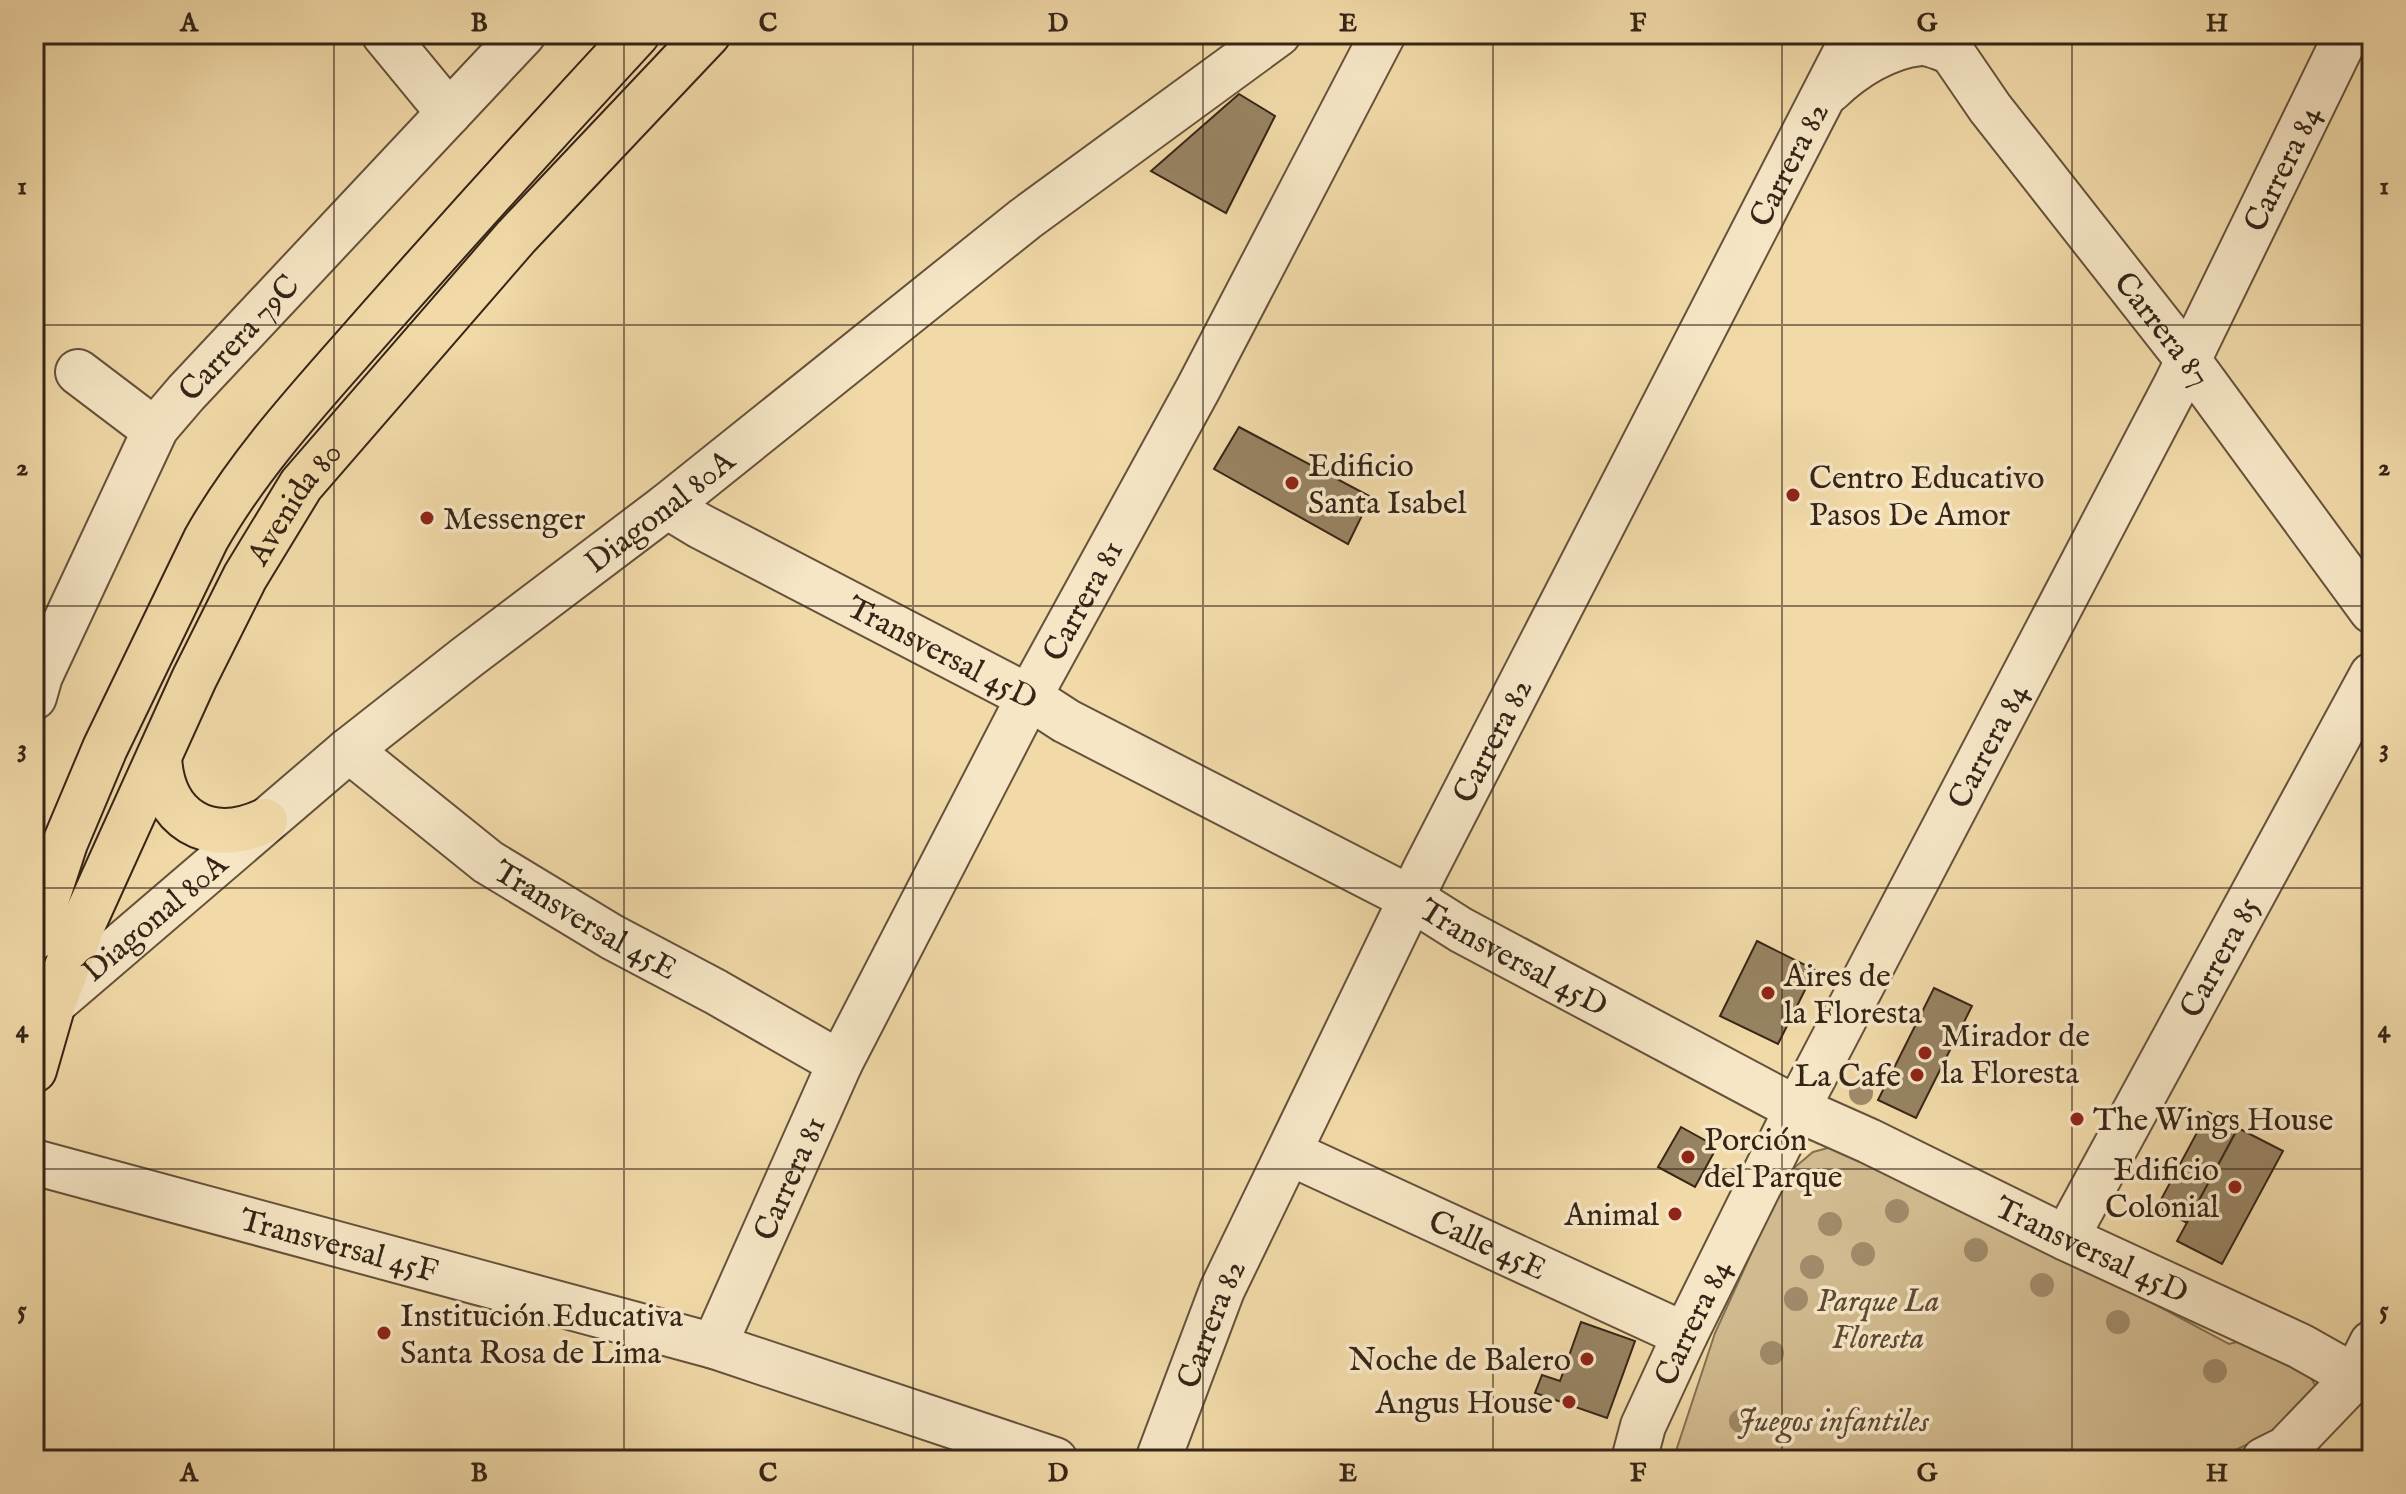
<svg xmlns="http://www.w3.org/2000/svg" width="2406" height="1494" font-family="'IM FELL English',serif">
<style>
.green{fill:#d1ba8f;stroke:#847053;stroke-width:2}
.building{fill:#978362;stroke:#362517;stroke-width:2}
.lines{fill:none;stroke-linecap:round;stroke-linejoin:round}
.minor-casing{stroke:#65523b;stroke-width:48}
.major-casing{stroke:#362517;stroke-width:48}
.minor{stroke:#f6e6c6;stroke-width:44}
.major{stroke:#f1d9a8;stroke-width:44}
.tree{fill:#a08a69}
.grid{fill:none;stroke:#362517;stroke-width:2;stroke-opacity:0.55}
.poi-dot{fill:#8f2418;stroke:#f6e6c6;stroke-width:3}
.labels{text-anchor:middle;stroke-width:7;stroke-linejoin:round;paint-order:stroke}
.street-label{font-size:32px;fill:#362517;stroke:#f6e6c6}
.poi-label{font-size:32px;fill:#362517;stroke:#f6e6c6;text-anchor:start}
.park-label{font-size:32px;font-style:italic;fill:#5d4a35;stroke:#f6e6c6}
.neatline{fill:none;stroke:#362517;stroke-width:3}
.grid-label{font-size:26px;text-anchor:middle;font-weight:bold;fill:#362517}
</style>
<rect width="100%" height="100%" fill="#f1d9a8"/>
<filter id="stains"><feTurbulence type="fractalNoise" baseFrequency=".0025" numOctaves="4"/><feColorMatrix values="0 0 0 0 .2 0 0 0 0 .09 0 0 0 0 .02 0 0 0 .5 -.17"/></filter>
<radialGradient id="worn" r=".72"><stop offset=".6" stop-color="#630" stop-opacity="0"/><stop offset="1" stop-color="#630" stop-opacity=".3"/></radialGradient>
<polygon class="green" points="1846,1143 1894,1165 2229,1344 2261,1336 2305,1368 2318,1390 2308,1415 2215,1460 1673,1460 1715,1333 1788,1173 1813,1152"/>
<g class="building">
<polygon points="1239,94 1275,116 1226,213 1151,171"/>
<polygon points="1239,427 1371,497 1348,544 1214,469"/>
<polygon points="1757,941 1815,970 1778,1044 1720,1016"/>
<polygon points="1934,988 1972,1006 1916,1118 1878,1100"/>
<polygon points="2208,1112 2238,1128 2187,1223 2157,1207"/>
<polygon points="1681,1127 1717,1147 1695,1187 1658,1167"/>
<polygon points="2238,1128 2283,1151 2222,1264 2177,1241"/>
<polygon points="1581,1322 1635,1341 1607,1418 1535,1393 1542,1375 1560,1381"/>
</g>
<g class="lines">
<g class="minor-casing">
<g id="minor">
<polyline points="384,34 449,113"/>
<path id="s1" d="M 1944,34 L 1951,51 L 1990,108 L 2188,360 L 2372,611"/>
<path d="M 1830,90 C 1853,68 1887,46 1920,43 C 1929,42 1942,49 1951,51"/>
<polyline points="78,372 140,419 156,428"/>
<path id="s2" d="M 667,506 L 700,526 L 1029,697 L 1066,721 L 1412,899 L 1461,930 L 1797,1109 L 1869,1141 L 2066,1238 L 2300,1346 L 2355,1377 L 2372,1384"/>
<path id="s3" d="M 34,697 L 40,676 L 156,428 L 186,393 L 523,34"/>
<path id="s4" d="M 349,750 L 488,862 L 612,937 L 716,992 L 840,1063"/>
<path id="s5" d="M 42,1013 L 349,750 L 466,658 L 667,506 L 1025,219 L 1278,34"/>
<path id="s6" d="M 1290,1153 L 1685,1335"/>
<path id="s7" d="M 34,1162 L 714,1346 L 1055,1460"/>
<path id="s8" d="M 2066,1238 L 2372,675"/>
<path id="s9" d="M 714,1346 L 840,1063 L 1029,697 L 1198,389 L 1383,34"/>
<path id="s10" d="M 1158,1460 L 1222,1290 L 1425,870 L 1855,34"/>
<path id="s11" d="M 1634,1460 L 1643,1426 L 1685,1335 L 1797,1109 L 2176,385 L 2347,34"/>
<polyline points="2264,1460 2286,1449 2355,1377 2372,1343"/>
</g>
</g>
<g class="major-casing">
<g id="major">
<path d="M 159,757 C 162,819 208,847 265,821"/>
<path d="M 34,938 L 65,843 L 105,748 L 206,539 C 252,458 318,389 379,319 C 464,223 550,128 637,34"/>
<path id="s12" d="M 34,1070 L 53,1004 L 83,924 L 194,679 L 245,577 L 301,485 L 516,237 L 708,34"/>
</g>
</g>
<use href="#minor" class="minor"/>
<use href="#major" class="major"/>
</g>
<g class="tree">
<circle cx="1861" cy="1093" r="12"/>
<circle cx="1897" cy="1211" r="12"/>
<circle cx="1830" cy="1224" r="12"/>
<circle cx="1976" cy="1250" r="12"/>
<circle cx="1863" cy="1254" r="12"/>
<circle cx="1812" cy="1267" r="12"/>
<circle cx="2042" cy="1285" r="12"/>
<circle cx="1796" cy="1299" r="12"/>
<circle cx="2118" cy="1322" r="12"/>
<circle cx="1772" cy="1353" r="12"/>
<circle cx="2215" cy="1371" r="12"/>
<circle cx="1741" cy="1421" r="12"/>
</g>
<path class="grid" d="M 334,34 L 334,1460M 624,34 L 624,1460M 913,34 L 913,1460M 1203,34 L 1203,1460M 1493,34 L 1493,1460M 1782,34 L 1782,1460M 2072,34 L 2072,1460M 34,325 L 2372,325M 34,606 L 2372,606M 34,888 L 2372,888M 34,1169 L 2372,1169"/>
<g class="poi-dot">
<circle cx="1292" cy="483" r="8"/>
<circle cx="1793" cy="495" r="8"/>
<circle cx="427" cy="518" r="8"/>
<circle cx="1768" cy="993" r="8"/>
<circle cx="1925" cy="1053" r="8"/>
<circle cx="1917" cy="1075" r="8"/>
<circle cx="2077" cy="1119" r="8"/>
<circle cx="1688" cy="1157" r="8"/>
<circle cx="2235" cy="1187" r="8"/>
<circle cx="1675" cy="1214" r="8"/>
<circle cx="384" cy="1333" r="8"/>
<circle cx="1587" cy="1359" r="8"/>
<circle cx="1569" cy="1402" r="8"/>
</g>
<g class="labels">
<g class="street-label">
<text dy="11" stroke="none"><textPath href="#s10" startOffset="1442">Carrera 82</textPath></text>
<text dy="11" stroke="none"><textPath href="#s11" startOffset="1446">Carrera 84</textPath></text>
<text dy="11" stroke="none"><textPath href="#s1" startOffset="368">Carrera 87</textPath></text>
<text dy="11" stroke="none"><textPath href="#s3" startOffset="418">Carrera 79C</textPath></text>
<text dy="11" stroke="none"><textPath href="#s12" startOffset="626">Avenida 80</textPath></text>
<text dy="11" stroke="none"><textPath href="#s5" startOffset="796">Diagonal 80A</textPath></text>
<text dy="11" stroke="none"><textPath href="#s9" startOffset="832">Carrera 81</textPath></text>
<text dy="11" stroke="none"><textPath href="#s2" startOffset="312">Transversal 45D</textPath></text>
<text dy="11" stroke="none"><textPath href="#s10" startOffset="794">Carrera 82</textPath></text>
<text dy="11" stroke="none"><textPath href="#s11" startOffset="798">Carrera 84</textPath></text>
<text dy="11" stroke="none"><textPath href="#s5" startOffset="148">Diagonal 80A</textPath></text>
<text dy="11" stroke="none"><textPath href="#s4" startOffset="292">Transversal 45E</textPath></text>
<text dy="11" stroke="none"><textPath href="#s2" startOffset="960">Transversal 45D</textPath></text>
<text dy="11" stroke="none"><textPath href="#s8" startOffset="320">Carrera 85</textPath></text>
<text dy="11" stroke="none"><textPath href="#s9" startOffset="184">Carrera 81</textPath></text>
<text dy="11" stroke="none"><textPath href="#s6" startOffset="218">Calle 45E</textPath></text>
<text dy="11" stroke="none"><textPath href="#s7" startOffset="316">Transversal 45F</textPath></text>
<text dy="11" stroke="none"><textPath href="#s2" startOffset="1608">Transversal 45D</textPath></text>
<text dy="11" stroke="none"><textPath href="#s11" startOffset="150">Carrera 84</textPath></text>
<text dy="11" stroke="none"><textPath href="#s10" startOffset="146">Carrera 82</textPath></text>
</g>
<g class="poi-label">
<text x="1308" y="476">Edificio<tspan x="1308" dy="37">Santa Isabel</tspan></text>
<text x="1809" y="488">Centro Educativo<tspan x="1809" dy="37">Pasos De Amor</tspan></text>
<text x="443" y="529">Messenger</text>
<text x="1784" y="986">Aires de<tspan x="1784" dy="37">la Floresta</tspan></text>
<text x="1941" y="1046">Mirador de<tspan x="1941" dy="37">la Floresta</tspan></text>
<text x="1901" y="1086" text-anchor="end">La Cafe</text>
<text x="2093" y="1130">The Wings House</text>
<text x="1704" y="1150">Porción<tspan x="1704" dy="37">del Parque</tspan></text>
<text x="2219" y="1180" text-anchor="end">Edificio<tspan x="2219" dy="37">Colonial</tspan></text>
<text x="1659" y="1225" text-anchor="end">Animal</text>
<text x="400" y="1326">Institución Educativa<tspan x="400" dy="37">Santa Rosa de Lima</tspan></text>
<text x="1571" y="1370" text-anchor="end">Noche de Balero</text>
<text x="1553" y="1413" text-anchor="end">Angus House</text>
</g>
<g class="park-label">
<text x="1878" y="1311">Parque La<tspan x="1878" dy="37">Floresta</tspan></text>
<text x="1833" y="1431">Juegos infantiles</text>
</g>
</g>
<rect width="2406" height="1494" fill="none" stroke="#f1d9a8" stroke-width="88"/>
<rect x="44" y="44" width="2318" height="1406" class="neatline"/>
<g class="grid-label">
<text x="189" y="31">A</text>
<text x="479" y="31">B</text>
<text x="768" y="31">C</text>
<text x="1058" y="31">D</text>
<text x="1348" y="31">E</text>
<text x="1638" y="31">F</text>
<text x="1927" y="31">G</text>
<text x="2217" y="31">H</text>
<text x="22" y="194">1</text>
<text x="2384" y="194">1</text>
<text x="22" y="475">2</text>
<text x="2384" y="475">2</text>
<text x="22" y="756">3</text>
<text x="2384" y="756">3</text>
<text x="22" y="1037">4</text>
<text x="2384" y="1037">4</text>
<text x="22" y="1318">5</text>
<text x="2384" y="1318">5</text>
<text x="189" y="1481">A</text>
<text x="479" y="1481">B</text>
<text x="768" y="1481">C</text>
<text x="1058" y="1481">D</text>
<text x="1348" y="1481">E</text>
<text x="1638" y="1481">F</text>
<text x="1927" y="1481">G</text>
<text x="2217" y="1481">H</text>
</g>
<rect width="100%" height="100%" filter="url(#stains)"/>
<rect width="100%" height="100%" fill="url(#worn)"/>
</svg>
